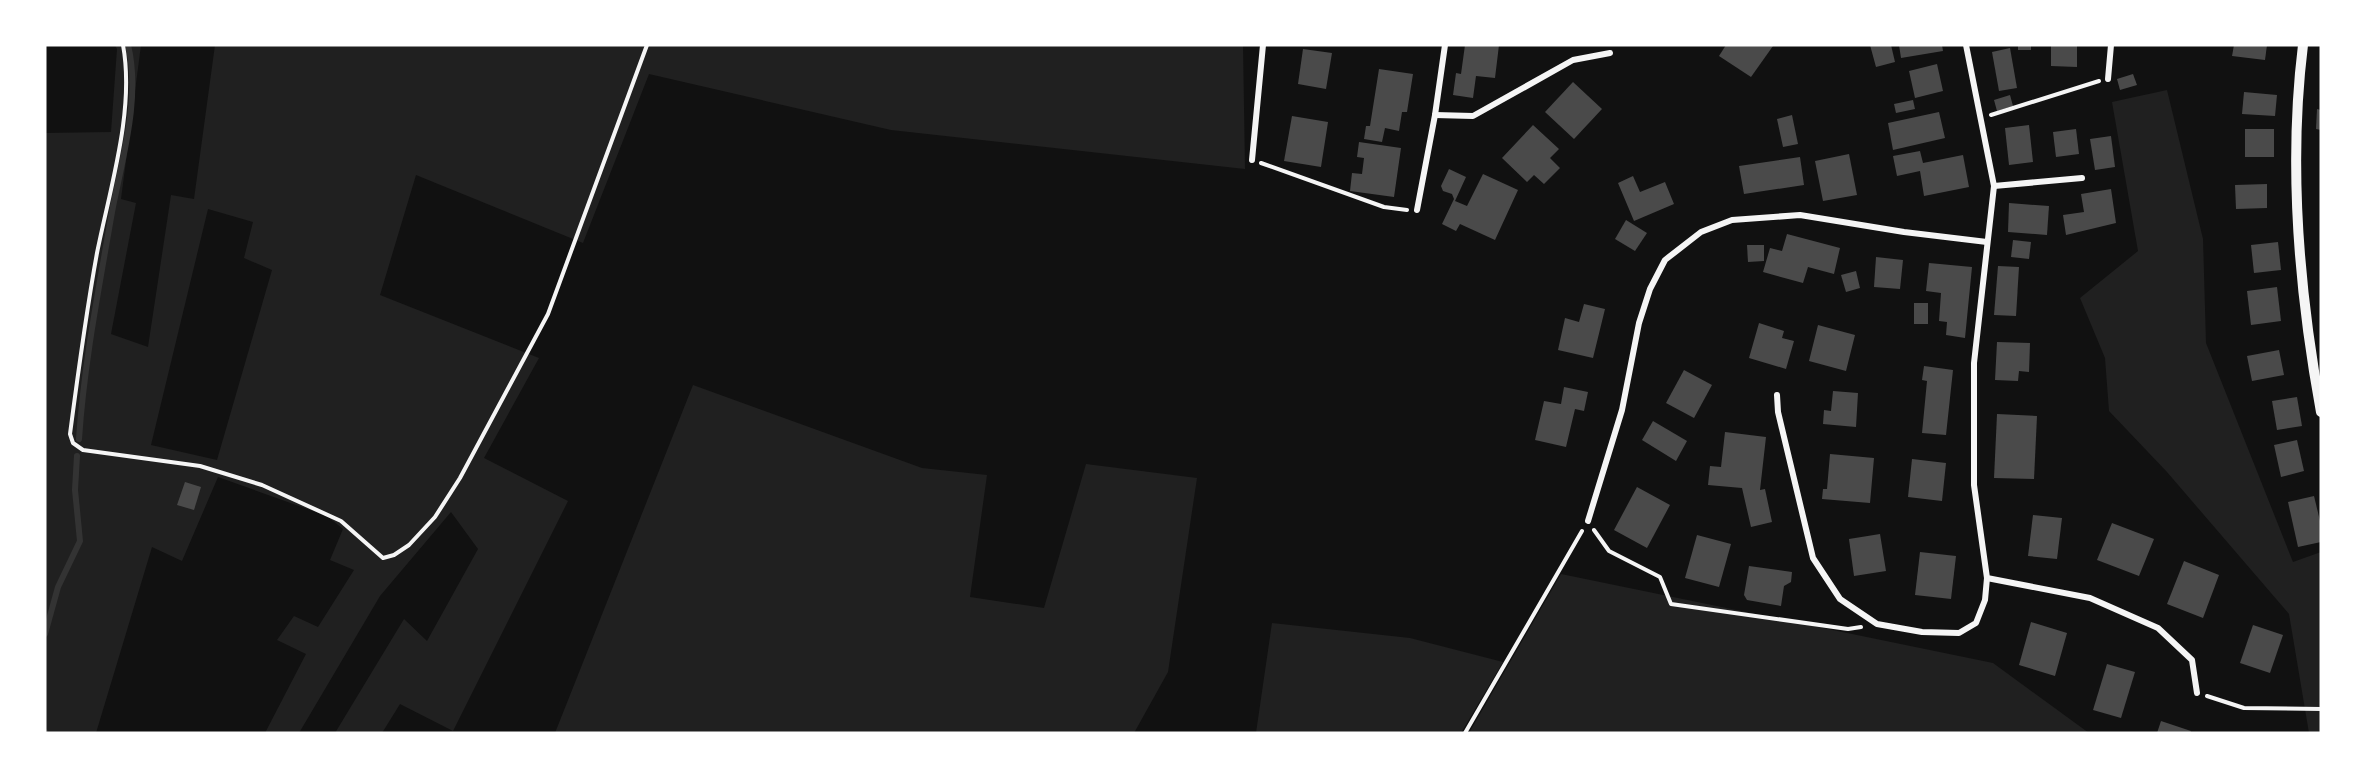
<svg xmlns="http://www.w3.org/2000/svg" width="2366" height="778" font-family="Roboto,sans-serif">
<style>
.green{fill:#202020;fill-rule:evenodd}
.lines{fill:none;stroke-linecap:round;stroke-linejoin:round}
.stream{stroke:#333;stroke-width:6}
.building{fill:#4a4a4a}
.path{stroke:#f5f5f5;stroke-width:4}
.minor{stroke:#f5f5f5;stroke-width:6}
.tertiary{stroke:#f5f5f5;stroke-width:10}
</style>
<rect width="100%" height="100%" fill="#111"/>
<g class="green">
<path d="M 115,45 L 141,45 L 121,199 L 136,203 L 111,334 L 148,347 L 171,195 L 194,199 L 215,45 L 1243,45 L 1245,169 L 891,130 L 649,74 L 583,243 L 416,175 L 380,295 L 539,358 L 484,458 L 568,501 L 453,731 L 400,704 L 382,733 L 335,733 L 404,619 L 427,641 L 478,549 L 451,512 L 380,596 L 299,733 L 265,733 L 306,654 L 277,640 L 294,616 L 318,627 L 354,570 L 330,560 L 343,529 L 327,516 L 218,477 L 182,561 L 152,547 L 96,733 L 45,733 L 45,133 L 111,132 L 117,49 ZM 208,209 L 253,222 L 244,258 L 272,270 L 217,460 L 151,445 Z"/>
<polygon points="2167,90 2203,239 2206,343 2293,562 2321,552 2321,733 2309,733 2289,614 2167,472 2109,411 2105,358 2080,298 2138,251 2112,102"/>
<polygon points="693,385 922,468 987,475 970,597 1044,608 1086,464 1197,478 1168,672 1134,733 555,733"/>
<polygon points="1561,574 1993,663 2089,733 1469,733"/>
<polygon points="1272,623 1410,638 1503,662 1461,733 1256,733"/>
</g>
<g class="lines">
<g class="stream">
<path d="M 79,439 C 84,363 99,288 112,212 C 122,159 141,98 128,45"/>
<polyline points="45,634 58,587 80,541 75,490 77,456"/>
<polyline points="45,732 45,733"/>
</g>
</g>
<g class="building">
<polygon points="1465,45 1499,45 1495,78 1476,76 1473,98 1453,95 1456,73 1461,74"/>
<polygon points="1726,45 1771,45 1773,46 1751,77 1719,56"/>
<polygon points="1870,45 1891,45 1895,62 1876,67"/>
<polygon points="1899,45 1942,45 1943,51 1901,58"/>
<rect x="2018" y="45" width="13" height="5"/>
<polygon points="2051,45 2077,45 2077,67 2051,66"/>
<polygon points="2234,45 2267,45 2265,60 2232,56"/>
<polygon points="2010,48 2017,88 1999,91 1992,52"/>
<polygon points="1303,49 1332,53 1326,89 1298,84"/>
<polygon points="1937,64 1943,91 1915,98 1909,71"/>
<polygon points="1379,69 1413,74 1407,112 1402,112 1399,131 1385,128 1382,142 1364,139 1366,126 1370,126"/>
<polygon points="2133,74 2137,85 2120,90 2117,79"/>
<polygon points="1573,82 1602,109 1574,139 1545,112"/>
<polygon points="2244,92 2277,95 2275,116 2242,114"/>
<polygon points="2010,95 2013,106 1997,111 1994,100"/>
<polygon points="1913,100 1915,109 1896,113 1894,104"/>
<polygon points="2317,109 2321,110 2321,130 2316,129"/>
<polygon points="1939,112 1945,138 1893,150 1888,123"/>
<polygon points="1792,115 1798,144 1783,147 1777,119"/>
<polygon points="1292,116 1328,122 1321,167 1284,161"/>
<polygon points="1533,125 1559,149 1550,158 1560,168 1544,184 1534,175 1527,182 1502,158"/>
<polygon points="2029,125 2033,162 2009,165 2005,128"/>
<polygon points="2076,129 2079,154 2056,157 2053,132"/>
<rect x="2245" y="129" width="29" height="28"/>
<polygon points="2111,136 2115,167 2095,170 2090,139"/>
<polygon points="1359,142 1401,148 1394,197 1350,191 1352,173 1362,174 1364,158 1357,157"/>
<polygon points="1920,151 1923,163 1963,155 1969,187 1924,196 1920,171 1897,176 1893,156"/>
<polygon points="1849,154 1857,195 1823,201 1815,161"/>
<polygon points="1800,157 1804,185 1744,194 1739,166"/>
<polygon points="1449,169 1466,177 1455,201 1467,206 1483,174 1518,190 1495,240 1460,224 1456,231 1442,224 1454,199 1452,194 1443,191 1441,186"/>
<polygon points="1633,176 1640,192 1665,182 1674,204 1634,221 1618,183"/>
<polygon points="2267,184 2267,208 2236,209 2235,185"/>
<polygon points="2111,189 2116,223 2066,235 2063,215 2084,212 2081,194"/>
<polygon points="2009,203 2049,206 2047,235 2008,232"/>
<polygon points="1626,220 1647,233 1635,251 1615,239"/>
<polygon points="1787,234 1840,248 1834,274 1808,267 1803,283 1763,272 1770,248 1782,251"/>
<polygon points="2013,240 2031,242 2029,259 2011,257"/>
<polygon points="2278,242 2281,270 2254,273 2251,245"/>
<polygon points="1747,245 1764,245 1764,261 1748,262"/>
<polygon points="1876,257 1903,260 1900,289 1874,287"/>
<polygon points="1929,263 1972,267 1965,338 1946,335 1947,322 1939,321 1941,293 1926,291"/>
<polygon points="1998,266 2019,267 2016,316 1994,315"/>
<polygon points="1856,271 1860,288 1846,292 1841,275"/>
<polygon points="2277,287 2281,321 2251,325 2247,291"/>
<rect x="1914" y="303" width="14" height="21"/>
<polygon points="1584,304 1605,309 1593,358 1558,350 1565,318 1579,322"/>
<polygon points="1759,323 1784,331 1782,338 1794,341 1786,369 1749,358"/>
<polygon points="1818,325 1855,335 1846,371 1809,361"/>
<polygon points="1997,342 2030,343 2029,372 2019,371 2018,381 1995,380"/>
<polygon points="2279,350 2284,375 2252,381 2247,356"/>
<polygon points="1924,366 1953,370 1946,435 1922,433 1927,381 1922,380"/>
<polygon points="1684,370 1712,385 1694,418 1666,403"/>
<polygon points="1564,387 1588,392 1584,411 1575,409 1566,447 1535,440 1544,401 1561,404"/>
<polygon points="1833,391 1858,393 1856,427 1823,424 1824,410 1831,411"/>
<polygon points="2297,397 2302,426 2277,430 2272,401"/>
<polygon points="1997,414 2037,416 2034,479 1994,478"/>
<polygon points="1653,421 1687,441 1676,461 1642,440"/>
<polygon points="1725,432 1766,437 1760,490 1765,489 1772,522 1751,527 1742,488 1708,485 1710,466 1721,467"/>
<polygon points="2297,440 2304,471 2281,477 2274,445"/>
<polygon points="1830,454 1874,458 1870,503 1822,499 1823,489 1827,489"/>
<polygon points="1912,459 1946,463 1942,501 1908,497"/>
<polygon points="185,482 201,487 194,510 177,505"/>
<polygon points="1637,487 1670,505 1647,548 1614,530"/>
<polygon points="2314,496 2321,525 2321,542 2298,547 2288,502"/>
<polygon points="2033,515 2062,518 2057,559 2028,556"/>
<polygon points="2112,523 2154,539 2139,576 2097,560"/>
<polygon points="1880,534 1886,571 1854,576 1849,539"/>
<polygon points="1697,535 1731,544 1719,587 1685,578"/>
<polygon points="1920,552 1956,556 1951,599 1915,595"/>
<polygon points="2184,561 2219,575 2203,618 2167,604"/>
<polygon points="1749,566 1792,572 1791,582 1784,586 1781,606 1747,600 1744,595"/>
<polygon points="2031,622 2067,633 2055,676 2019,665"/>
<polygon points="2253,625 2283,635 2270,673 2240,663"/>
<polygon points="2107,664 2135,672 2121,718 2093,710"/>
<polygon points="2161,721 2191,731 2190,733 2157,733"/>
</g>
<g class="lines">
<g class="path">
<path d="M 123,45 C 135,110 110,188 97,253 C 86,313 78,373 70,434 L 73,443 L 83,450 L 200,466 L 262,485 L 341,521 L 383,558 L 394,555 L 409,545 L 435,517 L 460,478 L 548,314 L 647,45"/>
<polyline points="1991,115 2099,81"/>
<polyline points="1261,163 1384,207 1407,210"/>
<polyline points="1594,530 1609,551 1660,577 1671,604 1848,629 1861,627"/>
<polyline points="2207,696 2244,708 2321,709"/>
<polyline points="1465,733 1582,531"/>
</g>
<g class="minor">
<polyline points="1966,45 1994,186 1974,363 1974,485 1987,578 2090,598 2158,628 2192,660 2197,693"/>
<polyline points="2108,79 2111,45"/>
<polyline points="1435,115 1473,116 1573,60 1610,53"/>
<polyline points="1252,160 1263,45"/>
<polyline points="1994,186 2082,178"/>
<polyline points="1417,210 1435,115 1445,45"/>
<polyline points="1777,395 1778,412 1813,558 1840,599 1877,624 1922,632 1959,633 1976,623 1985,600 1987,578"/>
<polyline points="1588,521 1622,410 1639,323 1650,289 1665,260 1701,232 1732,220 1800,215 1904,232 1987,242"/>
</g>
<path class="tertiary" d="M 2303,45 C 2288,166 2299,292 2321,412"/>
</g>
<rect width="2366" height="778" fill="none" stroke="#ffffff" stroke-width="93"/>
</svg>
